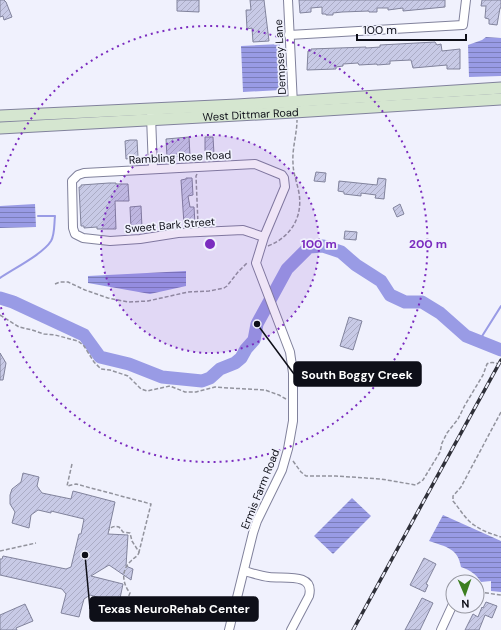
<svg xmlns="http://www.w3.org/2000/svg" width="501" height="630" font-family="'DM Sans',sans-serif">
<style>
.water{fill:url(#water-rules)}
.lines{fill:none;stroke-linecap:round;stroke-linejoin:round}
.stream{stroke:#999be5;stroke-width:2}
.river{stroke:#999be5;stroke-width:13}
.building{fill:url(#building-hatch);stroke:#81839c}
.street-casing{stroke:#81829c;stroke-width:10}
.secondary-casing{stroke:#81829c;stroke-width:13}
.path{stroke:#92939d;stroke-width:1.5;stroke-dasharray:4 2;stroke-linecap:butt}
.street{stroke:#fff;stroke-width:8}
.secondary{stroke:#d5e6d0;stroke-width:11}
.rail-casing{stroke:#2f3039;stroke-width:3.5}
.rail{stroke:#f0f1fd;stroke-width:2;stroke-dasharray:6;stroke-linecap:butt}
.ring{fill:none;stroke:#7b2cbf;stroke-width:2;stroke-dasharray:2 4}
.labels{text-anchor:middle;stroke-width:3.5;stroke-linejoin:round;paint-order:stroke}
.street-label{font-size:11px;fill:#0e0f18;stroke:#f0f1fd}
.centre{fill:#7b2cbf;stroke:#f0f1fd;stroke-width:2}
.ring-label{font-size:12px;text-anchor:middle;font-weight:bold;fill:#7b2cbf;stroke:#f0f1fd;stroke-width:3.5;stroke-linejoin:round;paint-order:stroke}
.leader{fill:none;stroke:#0e0f18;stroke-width:1.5}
.callout-dot{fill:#0e0f18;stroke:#f0f1fd;stroke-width:1.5}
.callout{fill:#0e0f18;stroke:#0e0f18;stroke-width:1.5}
.callout-label{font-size:12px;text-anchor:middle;font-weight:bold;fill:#fff}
</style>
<defs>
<pattern id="water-rules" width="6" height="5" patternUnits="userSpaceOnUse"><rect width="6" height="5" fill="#999be5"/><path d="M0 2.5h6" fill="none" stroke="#7b7db9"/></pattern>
<pattern id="building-hatch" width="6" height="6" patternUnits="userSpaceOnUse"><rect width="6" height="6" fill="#c8cae6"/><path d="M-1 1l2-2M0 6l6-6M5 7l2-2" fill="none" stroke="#abacc5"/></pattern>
</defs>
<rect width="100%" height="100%" fill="#f0f1fd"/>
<g class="water">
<polygon points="486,37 501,38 501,76 469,77 468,45 482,40"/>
<polygon points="280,44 281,90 243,92 241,46"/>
<polygon points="35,204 36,227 0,228 0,206"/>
<polygon points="186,271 186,286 150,294 88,283 88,276"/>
<polygon points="352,498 371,516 333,554 314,536"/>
<path d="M 443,515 L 501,541 L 501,592 L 491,591 L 491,581 L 481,582 C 476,574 470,570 461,567 C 458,548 446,547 429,541 Z"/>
</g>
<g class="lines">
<g class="stream">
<path d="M 0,278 C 13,269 43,254 51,241 C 55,234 54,224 55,216 L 38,216"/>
<polyline points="479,341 501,306"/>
</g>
<polyline class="river" points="0,298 13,302 84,335 100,357 129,364 162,377 202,381 210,378 220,369 235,363 241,358 246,349 254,340 257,324 287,269 309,247 323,246 341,252 356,265 381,281 390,295 405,302 422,302 440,313 466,336 501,350"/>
</g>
<g class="building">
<polygon points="0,0 4,0 6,2 12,17 4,20 3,16 0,17"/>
<polygon points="177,0 199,0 199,12 177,11"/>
<polygon points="250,0 264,0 269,41 253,42 252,28 247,29 246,10 251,10"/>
<polygon points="299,0 445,0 445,7 403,11 403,8 388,10 388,8 377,8 377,12 369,12 369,11 342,12 333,13 333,15 326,15 326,14 322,14 322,7 311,8 311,12 300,13"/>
<polygon points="482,0 501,0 501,8 500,8 497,25 489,24 489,19 485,18 485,17 486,6 481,6"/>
<polygon points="435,42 437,45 441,44 442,51 460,49 460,69 447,69 447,65 413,68 411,60 390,61 390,64 377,65 377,64 359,65 358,63 343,64 343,66 336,67 336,69 307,70 308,51 311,51 311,49 366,47 366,48 380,47 380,45"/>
<polygon points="189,137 190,156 167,157 166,139"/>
<polygon points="205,137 213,137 214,154 208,154 207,151 205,151"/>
<polygon points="130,140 137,140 138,157 126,159 125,141"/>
<polygon points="316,172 326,173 325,182 314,181"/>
<polygon points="186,178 192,178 193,195 188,196 190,207 194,207 195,224 184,224 181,180 186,179"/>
<polygon points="378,178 386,179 384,199 375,198 376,195 361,193 361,196 344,194 344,192 338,191 339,181 377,185"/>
<polygon points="109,183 116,183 116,184 128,184 129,201 115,201 116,229 97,229 97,227 84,228 84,226 81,226 79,187 81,187 81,185"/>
<polygon points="400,204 404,214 397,217 393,208"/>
<polygon points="141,206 142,228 131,229 130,207"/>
<polygon points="345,231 357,232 356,240 344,239"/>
<polygon points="349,317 362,321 353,350 340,346"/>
<polygon points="0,353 6,363 3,380 0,380"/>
<polygon points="23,473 39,477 37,486 42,493 71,499 73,491 115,502 108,534 128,535 126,566 133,569 131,580 109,565 91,576 123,584 119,603 90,595 84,599 79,617 61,613 66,594 62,589 0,575 0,559 2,559 3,556 66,569 71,567 79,534 81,534 84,519 51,511 51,513 38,510 31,515 29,528 12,523 15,512 10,504 10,495 12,489 21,482"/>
<polygon points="424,558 436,564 426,584 428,585 425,592 410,585"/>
<polygon points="422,598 433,603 420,630 405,630"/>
<polygon points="486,602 497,606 492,618 485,615 479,630 465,630 473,614 478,617 482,607 483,608"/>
<polygon points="25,604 33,621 16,628 17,630 0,630 0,615"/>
</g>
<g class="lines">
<g class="street-casing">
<g id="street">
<polyline points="288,0 293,105"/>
<polyline points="289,35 463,25 466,0"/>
<polyline points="151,116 153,169"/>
<path d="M 244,571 C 252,573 260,576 269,577 C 283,579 315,572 309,596 L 291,630"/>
<polyline points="229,630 253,533 257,521 282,470 288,449 293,421 293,373 290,352 256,263 264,237 285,187 284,178 282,175 255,164 84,173 78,175 72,181 73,228 75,234 83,238 110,241 140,239 178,233 243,230 264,237"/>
<polyline points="441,630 453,604"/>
</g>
</g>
<g class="secondary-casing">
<g id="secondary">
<polyline points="0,116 237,105 501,88"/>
<path id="s1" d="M 0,128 L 294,112 L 501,99"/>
</g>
</g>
<g class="path">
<polyline points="197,174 196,176 198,224"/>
<path d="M 268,246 C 291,237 303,217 299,193 C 297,182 293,173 293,163 C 292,148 297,134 297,120"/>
<polyline points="55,284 60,282 68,282 85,290 108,298 128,302 148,301 188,292 209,291 224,288 227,286 238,272 248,262"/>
<polyline points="0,315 19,327 32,330 44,334 55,335 78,341 84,346 94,362 101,369 110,370 128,376 141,389 147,391 170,386 185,392 196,392 215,387 229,388 265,390 279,395 286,399"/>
<path d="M 501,412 L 461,487 L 453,496 L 453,501 C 460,509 465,519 474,525 C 482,531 492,534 501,537"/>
<path d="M 293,461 L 301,472 L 306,476 L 336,476 L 381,479 L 416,485 L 423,480 L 440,452 L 442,443 L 447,433 L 458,419 L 465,405 L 483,375 L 487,364 C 492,361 496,363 501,365"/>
<path d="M 72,464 L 67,486 L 76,484 L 151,504 L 139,552 L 132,541 L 130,533 L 123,532 L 119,527 C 114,526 112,526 109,530"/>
<polyline points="0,551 36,543"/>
<polyline points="479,592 501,595"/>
<path d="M 111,602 L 125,605 L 130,593 C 122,583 121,570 131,561 C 134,557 138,557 139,552"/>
</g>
<use href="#street" class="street"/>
<use href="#secondary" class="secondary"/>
<g class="rail-casing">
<polyline id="rail" points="353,630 501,360"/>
</g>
<use href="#rail" class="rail"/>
</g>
<circle cx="210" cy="244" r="109" fill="#7b2cbf" fill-opacity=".12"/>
<g class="ring">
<circle cx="210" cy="244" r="109"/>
<path d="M0 184A218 218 0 1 1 0 304"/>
</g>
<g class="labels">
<g class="street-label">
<text transform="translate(280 57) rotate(-93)" y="4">Dempsey Lane</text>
<text dy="4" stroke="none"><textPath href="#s1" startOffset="251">West Dittmar Road</textPath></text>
<text transform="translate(180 157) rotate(-3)" y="4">Rambling Rose Road</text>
<text transform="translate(170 225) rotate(-5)" y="4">Sweet Bark Street</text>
<text transform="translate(260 489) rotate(-68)" y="4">Ermis Farm Road</text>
</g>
</g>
<circle cx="210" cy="244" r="6" class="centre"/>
<g class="ring-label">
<text x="319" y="248">100 m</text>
<text x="428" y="248">200 m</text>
</g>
<path class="leader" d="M257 324L294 374M85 555L90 609"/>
<g class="callout-dot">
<circle cx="257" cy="324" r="4"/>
<circle cx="85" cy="555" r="4"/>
</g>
<g class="callout">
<rect x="294" y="362" width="127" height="24" rx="4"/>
<rect x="90" y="597" width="168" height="24" rx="4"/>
</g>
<g class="callout-label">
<text x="357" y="379">South Boggy Creek</text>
<text x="174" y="613">Texas NeuroRehab Center</text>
</g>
<g transform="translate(465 594) rotate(178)"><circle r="19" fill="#f0f1fd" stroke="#9697a1"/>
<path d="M0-3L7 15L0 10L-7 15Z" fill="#3c7e20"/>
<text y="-6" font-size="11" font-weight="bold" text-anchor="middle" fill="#0e0f18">N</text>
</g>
<path d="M357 34v6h109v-6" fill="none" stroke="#0e0f18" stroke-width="2"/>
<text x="363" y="34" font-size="12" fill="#0e0f18" stroke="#f0f1fd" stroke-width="3" paint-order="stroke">100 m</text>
</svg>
